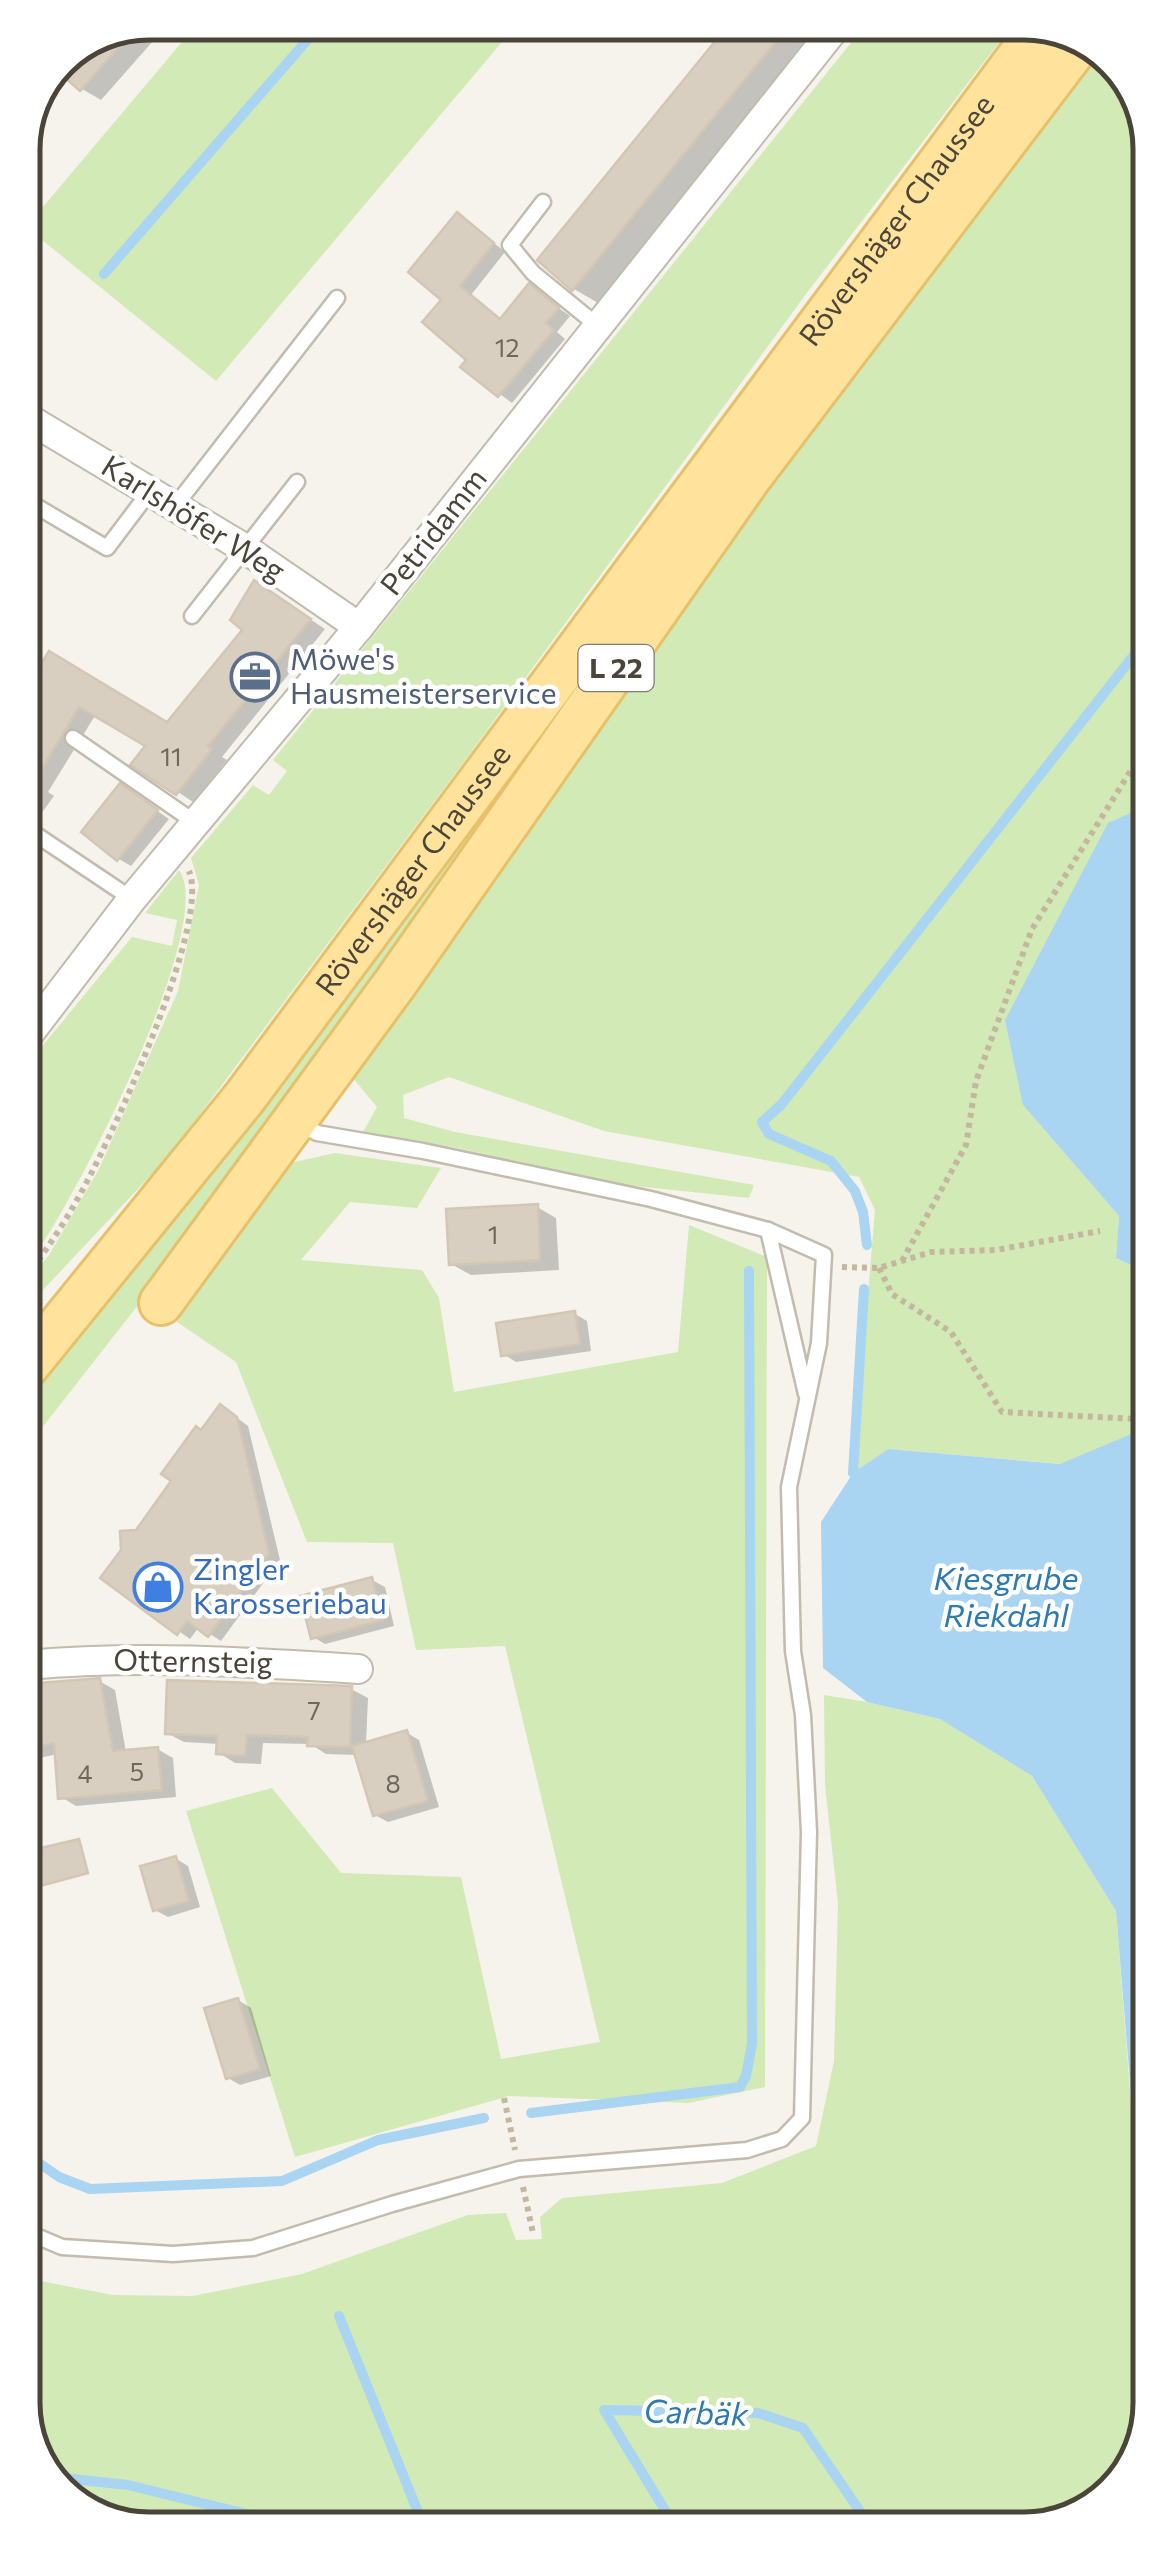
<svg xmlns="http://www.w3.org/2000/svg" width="1173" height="2552" font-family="Commissioner,sans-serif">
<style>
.green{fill:#d2eab5}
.water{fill:#a9d4f2}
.shadow{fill:#0003}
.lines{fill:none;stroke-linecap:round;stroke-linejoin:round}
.stream{stroke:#a9d4f2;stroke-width:10}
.building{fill:#d8cfc1;stroke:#d3c7b4;stroke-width:2.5}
.service-casing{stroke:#c2bbae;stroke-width:19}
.minor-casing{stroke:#c2bbae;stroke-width:32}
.primary-casing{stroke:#e6c16a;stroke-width:48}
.path{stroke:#c4b79f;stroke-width:6;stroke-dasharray:5 5;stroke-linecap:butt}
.service{stroke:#fff;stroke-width:14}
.minor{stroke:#fff;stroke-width:28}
.primary{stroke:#ffe39c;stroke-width:42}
.labels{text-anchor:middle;stroke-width:9;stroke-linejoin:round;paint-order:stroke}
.number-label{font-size:25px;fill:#6e675b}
.shield{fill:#fff;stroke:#817c74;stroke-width:2.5}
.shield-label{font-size:28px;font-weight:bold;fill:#4b4439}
.street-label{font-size:30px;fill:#4b4439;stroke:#fff}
.service-label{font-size:30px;fill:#4e5e75;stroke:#fff;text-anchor:start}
.shop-label{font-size:30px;fill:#366cbe;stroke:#fff;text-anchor:start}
.water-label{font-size:32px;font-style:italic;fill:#2e7ab2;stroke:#fff}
.rim{fill:none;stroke:#4b4439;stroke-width:5}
</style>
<rect width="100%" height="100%" fill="#f6f3ec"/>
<g class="green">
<polygon points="198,23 518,23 216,381 26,227"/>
<polygon points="867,23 1014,23 806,294 469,755 168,1157 26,1308 26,1283 49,1255 99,1169 178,991 199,885 191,858 253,785 269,795 287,771 273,760"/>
<polygon points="1094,46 1100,48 1144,108 1146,806 1108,824 1023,1105 1119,1216 1116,1258 1147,1273 1148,1429 1061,1464 888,1449 853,1473 875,1210 859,1177 604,1131 449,1077 403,1095 404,1118 455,1132 754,1185 749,1198 616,1184 458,1148 363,1132 377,1107 352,1077 766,483"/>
<polygon points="1032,58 149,1291 27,1447 26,1400 147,1252"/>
<path d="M 179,870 C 219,924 68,1216 26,1267 L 25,1067 L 132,937 L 172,946 L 177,920 L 145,913 Z"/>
<polygon points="335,1153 441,1168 417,1208 350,1202 301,1260 422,1270 439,1298 454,1392 678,1352 689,1225 767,1257 765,2087 688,2103 509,2096 295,2157 186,1811 272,1788 341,1873 461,1877 501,2059 600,2042 505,1646 416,1650 393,1543 307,1542 236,1362 177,1322 290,1163"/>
<polygon points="824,1695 867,1702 940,1719 1032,1776 1116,1911 1133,2130 1150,2131 1150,2403 1129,2474 1065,2523 140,2529 72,2503 29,2444 29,2275 35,2280 113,2295 193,2296 302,2274 468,2215 506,2213 516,2240 542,2239 540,2217 562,2198 722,2183 816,2146 834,2061 838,1903 825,1785"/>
</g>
<g class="water">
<polygon points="1146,806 1147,1273 1116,1258 1119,1216 1023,1105 1005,1020 1108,823"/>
<polygon points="1143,1429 1148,1429 1150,2131 1134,2131 1116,1911 1032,1776 940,1719 867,1702 823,1668 821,1522 853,1473 888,1449 1060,1464"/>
</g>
<g class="shadow">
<polygon points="149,22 169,23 101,100 82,89 60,59"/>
<polygon points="732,23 836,23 605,307 574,289 540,259"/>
<polygon points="470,223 505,252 471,295 502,320 529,287 570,316 557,332 565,339 512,403 464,367 470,359 445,300"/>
<polygon points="271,593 325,629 222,757 227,760 193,802 178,792 149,746 96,714 48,792 54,796 25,836 24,696 168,725"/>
<polygon points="133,794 169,819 131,866 119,859"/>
<polygon points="537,1207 556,1218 559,1270 471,1275 451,1264"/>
<polygon points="575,1314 587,1321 591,1351 516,1362 503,1354"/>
<polygon points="232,1414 248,1426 280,1560 221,1641 199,1627 190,1639 104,1578 174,1481 202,1433"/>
<polygon points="372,1580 385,1587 394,1626 325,1644 313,1637"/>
<polygon points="99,1681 115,1690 126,1752 157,1749 173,1758 176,1797 76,1806 61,1797 57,1754 27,1761 27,1687"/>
<polygon points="351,1689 368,1698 366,1744 407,1733 419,1740 439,1807 388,1822 375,1815 357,1755 326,1754 310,1744 263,1743 261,1764 235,1763 219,1753 219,1744 184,1742 167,1733"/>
<polygon points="28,1815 36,1848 28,1851"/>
<polygon points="175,1858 188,1866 200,1907 168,1917 155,1910"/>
<polygon points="238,2000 251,2008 271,2076 240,2085 228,2078"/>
</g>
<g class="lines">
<g class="stream">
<polyline points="104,274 322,23"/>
<polyline points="867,1245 863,1212 855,1191 831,1161 769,1134 762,1122 781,1105 1145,641"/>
<polyline points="853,1473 864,1289"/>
<polyline points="531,2113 740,2087 746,2076 752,2044 749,1271"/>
<polyline points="1143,2133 1150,2228"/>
<polyline points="29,2156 59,2177 90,2189 282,2181 378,2140 484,2118"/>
<polyline points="339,2316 424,2527"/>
<polyline points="53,2477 128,2485 303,2528"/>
<polyline points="674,2525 604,2410 758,2413 803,2428 866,2520 873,2524"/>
</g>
</g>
<g class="building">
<polygon points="730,23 791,23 572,291 537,260"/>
<polygon points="135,28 80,91 55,69 60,59"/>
<polygon points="457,212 494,243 460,286 500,319 529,283 559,308 546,323 554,330 498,397 460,367 466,360 422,322 441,300 408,272"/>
<polygon points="254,580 311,619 208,746 212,749 176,795 130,765 145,746 79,707 25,797 24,691 49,651 167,722 242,630 230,620"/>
<polygon points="120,783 158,810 117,861 81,832"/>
<polygon points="538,1204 540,1260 449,1265 446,1209"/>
<polygon points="575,1311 580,1344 501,1356 496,1323"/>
<polygon points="220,1404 237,1417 269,1553 208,1637 187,1621 177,1635 100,1578 121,1550 120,1531 136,1530 171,1481 161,1474 196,1426 201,1430"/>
<polygon points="372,1577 383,1620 311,1639 300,1596"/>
<polygon points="100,1678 113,1751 158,1747 162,1790 58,1799 54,1743 27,1750 27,1684"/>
<polygon points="167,1680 352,1686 350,1747 307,1746 308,1737 247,1735 245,1756 216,1754 217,1736 165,1734"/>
<polygon points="407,1730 428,1801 373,1816 352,1746"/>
<polygon points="79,1839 88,1873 33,1888 28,1851"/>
<polygon points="176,1856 189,1901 153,1911 140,1866"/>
<polygon points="238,1998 260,2069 226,2079 204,2008"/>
</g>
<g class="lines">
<g class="service-casing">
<g id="service">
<polyline points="543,202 510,245 533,273 598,326"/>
<polyline points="24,499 107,548 150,491"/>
<polyline points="175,506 337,298"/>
<polyline points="192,616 297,482"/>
<polyline points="73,738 196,823"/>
<polyline points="29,830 132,899"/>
<polyline points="768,1230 806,1394"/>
<polyline points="29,2233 62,2247 173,2254 253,2248 392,2204 519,2169 747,2150 782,2139 802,2118 809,1832 803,1715 793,1651 789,1487 819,1343 824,1255 768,1230 651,1199 423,1151 317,1133 297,1122"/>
</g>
</g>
<g class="minor-casing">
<g id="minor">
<polyline points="24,416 244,548 359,627"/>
<polyline points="25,1039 132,899 359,627 839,23"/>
<path d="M 27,1665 C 138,1655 247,1662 358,1669"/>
</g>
</g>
<g class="primary-casing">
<g id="primary">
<polyline points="161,1303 396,982 749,478 1081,41"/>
<path id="s1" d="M 26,1367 L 245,1097 L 1042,26"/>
</g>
</g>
<g class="path">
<polyline points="902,1261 966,1145 976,1081 1032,929 1133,767 1146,762"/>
<polyline points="842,1267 879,1268 931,1252 996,1250 1100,1231"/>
<polyline points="879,1268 892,1294 951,1332 1002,1412 1135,1419"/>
<path d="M 26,1276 C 53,1243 76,1204 95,1166 C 121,1114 210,921 189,871"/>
<polyline points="504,2098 515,2150"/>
<polyline points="523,2187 533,2233"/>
</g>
<use href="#service" class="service"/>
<use href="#minor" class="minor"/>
<use href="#primary" class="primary"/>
</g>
<defs>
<g id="office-ring" transform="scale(2.5)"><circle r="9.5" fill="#fff" stroke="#5c6f8a" stroke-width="1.5"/><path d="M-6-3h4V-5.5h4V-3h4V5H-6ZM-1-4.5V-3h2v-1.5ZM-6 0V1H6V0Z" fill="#5c6f8a"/></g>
<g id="shop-ring" transform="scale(2.5)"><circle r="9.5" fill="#fff" stroke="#3f7fe0" stroke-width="1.5"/><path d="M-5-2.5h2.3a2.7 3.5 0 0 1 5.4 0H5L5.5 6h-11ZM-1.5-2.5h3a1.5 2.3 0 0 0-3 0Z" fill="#3f7fe0"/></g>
</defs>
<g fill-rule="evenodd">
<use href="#office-ring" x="255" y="677"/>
<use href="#shop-ring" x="158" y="1587"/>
</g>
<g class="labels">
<g class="number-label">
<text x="507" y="357">12</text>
<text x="171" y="766">11</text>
<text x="493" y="1244">1</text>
<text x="314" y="1720">7</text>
<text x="137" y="1781">5</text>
<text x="85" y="1783">4</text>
<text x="393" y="1793">8</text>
</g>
<rect class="shield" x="578.5" y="645" width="75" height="46" rx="8"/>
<g class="shield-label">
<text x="616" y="678">L 22</text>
</g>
<g class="street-label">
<text dy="10" stroke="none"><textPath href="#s1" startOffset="1440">Rövershäger Chaussee</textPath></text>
<text transform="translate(193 519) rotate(32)" y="10">Karlshöfer Weg</text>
<text transform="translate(434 532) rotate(-52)" y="10">Petridamm</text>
<text dy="10" stroke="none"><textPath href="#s1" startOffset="630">Rövershäger Chaussee</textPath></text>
<text transform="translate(193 1662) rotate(1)" y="10">Otternsteig</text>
</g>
<g class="service-label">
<text x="290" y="670">Möwe's<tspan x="290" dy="34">Hausmeisterservice</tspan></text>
</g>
<g class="shop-label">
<text x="193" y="1580">Zingler<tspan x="193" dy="34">Karosseriebau</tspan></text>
</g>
<g class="water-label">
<text x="1006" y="1590">Kiesgrube<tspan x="1006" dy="37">Riekdahl</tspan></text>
<text transform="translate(696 2413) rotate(2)" y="11">Carbäk</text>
</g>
</g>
<path d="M0 0H1173V2552H0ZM149 40H1024A109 109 0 0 1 1133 149V2403A109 109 0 0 1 1024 2512H149A109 109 0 0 1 40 2403V149A109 109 0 0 1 149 40Z" fill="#fff" fill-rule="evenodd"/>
<path class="rim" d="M149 40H1024A109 109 0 0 1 1133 149V2403A109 109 0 0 1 1024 2512H149A109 109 0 0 1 40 2403V149A109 109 0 0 1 149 40Z"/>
</svg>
